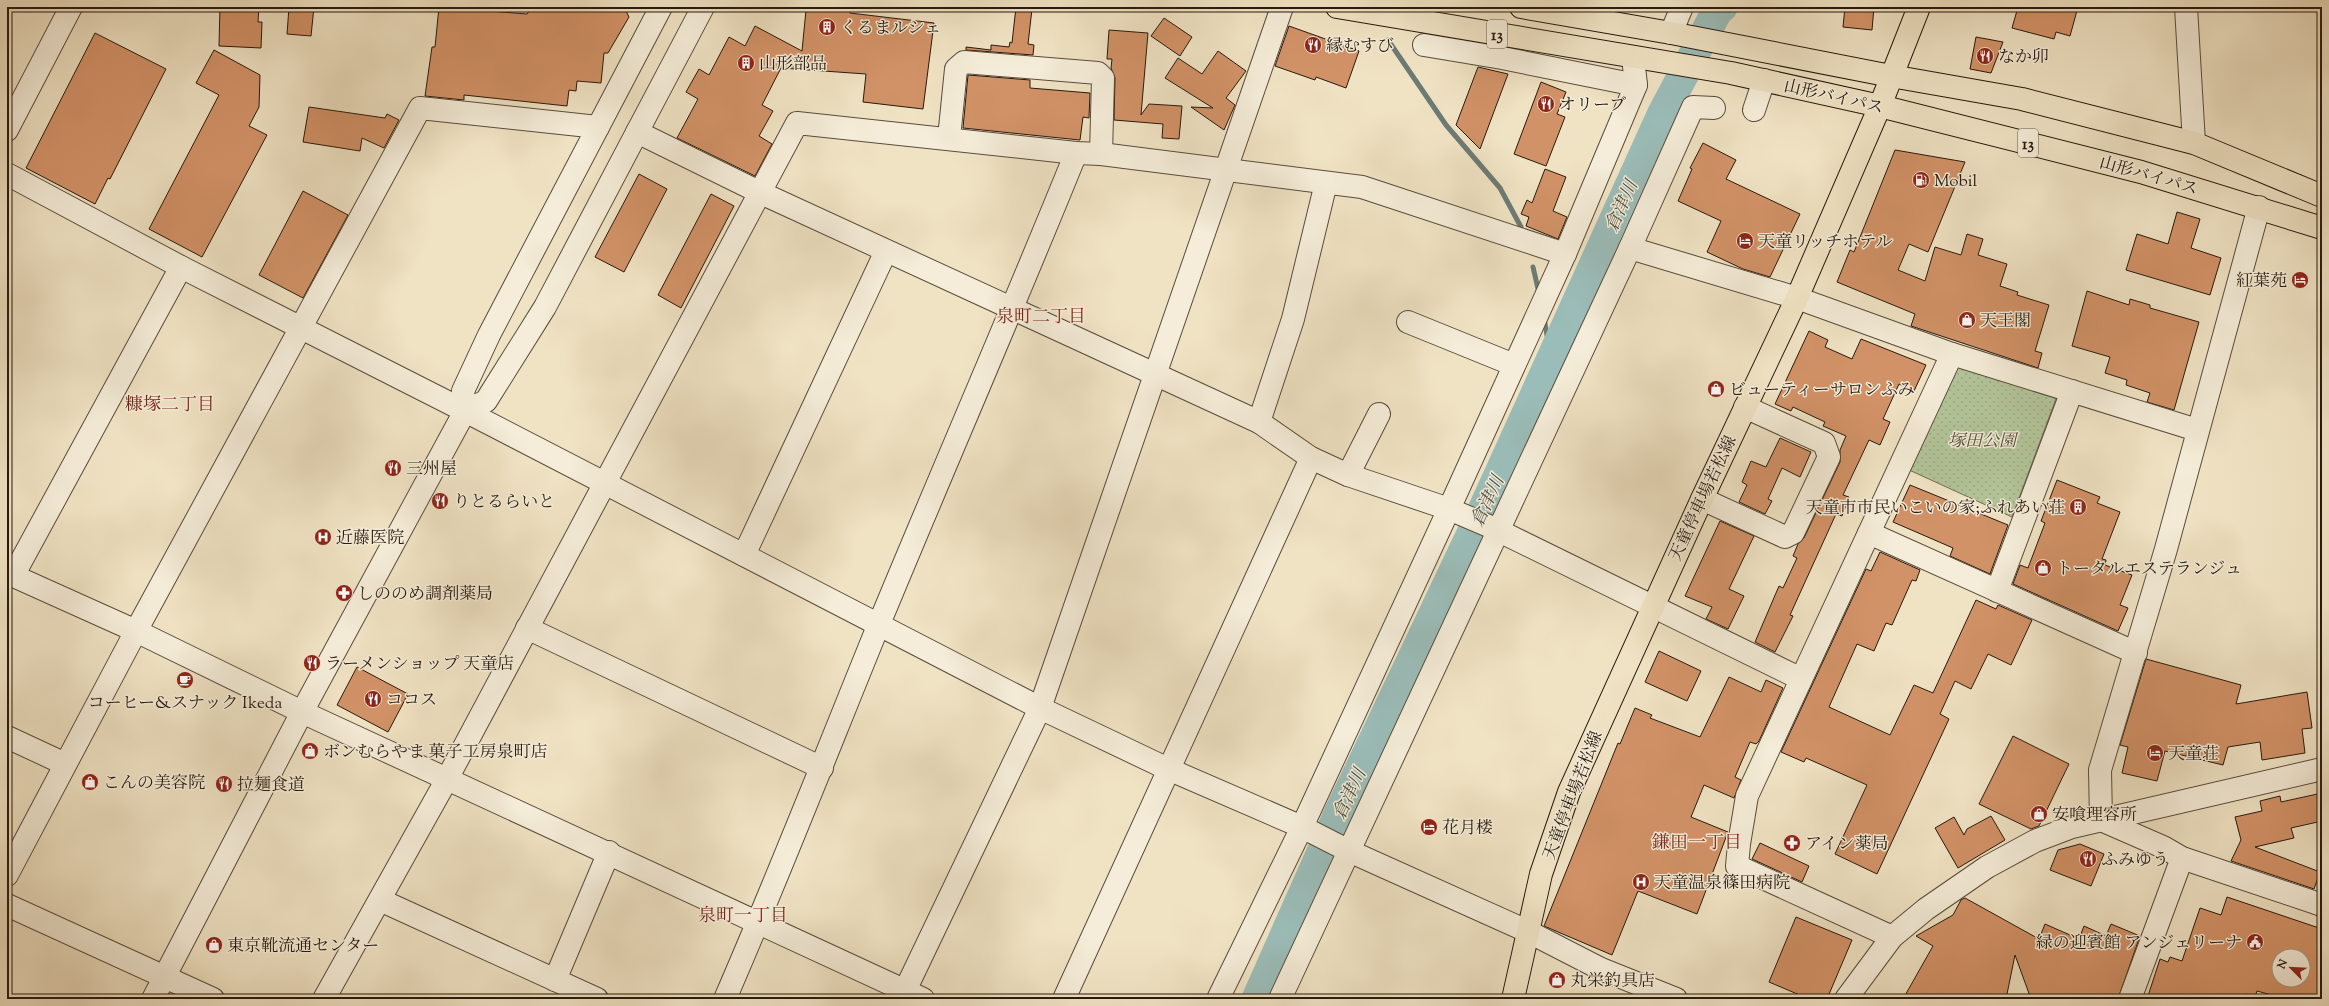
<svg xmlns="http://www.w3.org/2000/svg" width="2329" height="1006" font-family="'Sorts Mill Goudy','Noto Serif JP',serif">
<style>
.park{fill:url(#park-dots);stroke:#6d6f54}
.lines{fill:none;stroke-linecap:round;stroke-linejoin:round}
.stream{stroke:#6d7b75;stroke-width:5}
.river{stroke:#9bbdb9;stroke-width:31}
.building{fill:#d29267;stroke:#27190e;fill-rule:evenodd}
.minor-casing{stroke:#594c3c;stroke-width:24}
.major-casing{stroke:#27190e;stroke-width:24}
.highway-casing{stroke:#27190e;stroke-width:24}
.minor{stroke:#f5edd9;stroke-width:22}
.major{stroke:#f0e3c4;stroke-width:22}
.highway{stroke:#f0e3c4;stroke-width:22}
.labels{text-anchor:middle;stroke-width:3;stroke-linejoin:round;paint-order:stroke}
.shield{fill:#f5edd9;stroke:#65594b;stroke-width:1}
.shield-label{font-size:16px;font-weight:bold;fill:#27190e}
.poi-label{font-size:17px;fill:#27190e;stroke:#f5edd9;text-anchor:start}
.street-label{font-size:17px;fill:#27190e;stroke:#f5edd9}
.park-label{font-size:17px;font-style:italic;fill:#514d38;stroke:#f5edd9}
.water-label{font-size:18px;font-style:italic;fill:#50524a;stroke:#f5edd9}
.neighbourhood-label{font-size:18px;fill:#7a1f14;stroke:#f5edd9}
</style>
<defs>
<pattern id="park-dots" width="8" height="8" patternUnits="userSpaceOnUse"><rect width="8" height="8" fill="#b3c59a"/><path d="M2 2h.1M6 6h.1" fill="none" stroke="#9aa984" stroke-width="1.8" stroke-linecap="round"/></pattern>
</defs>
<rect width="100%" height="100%" fill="#f0e3c4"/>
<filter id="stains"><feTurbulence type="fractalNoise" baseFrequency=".005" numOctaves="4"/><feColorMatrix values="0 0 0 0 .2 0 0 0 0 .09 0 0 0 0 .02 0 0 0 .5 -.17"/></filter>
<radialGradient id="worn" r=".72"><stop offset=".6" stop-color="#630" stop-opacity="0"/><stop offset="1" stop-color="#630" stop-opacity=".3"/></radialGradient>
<polygon class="park" points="1955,365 2057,396 2012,517 1907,469"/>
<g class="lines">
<g class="stream">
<polyline points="1388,40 1446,125 1500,188 1521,227"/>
<polyline points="1533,267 1539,293"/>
<polyline points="1544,318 1551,358"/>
</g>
<polyline class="river" points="1257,999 1338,816 1485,506 1663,113 1717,11 1722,7"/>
</g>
<g class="building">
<polygon points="220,7 259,7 258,22 262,22 261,48 219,46"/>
<polygon points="289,7 314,7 311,36 287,34"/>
<polygon points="439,7 527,14 532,7 624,7 629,17 608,53 604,53 601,83 577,81 576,91 569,90 567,106 464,95 464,100 425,96 432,47 435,47"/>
<polygon points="826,7 851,7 850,13 934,23 923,109 863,102 866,74 781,68 762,105 773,111 759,136 772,144 755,176 677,138 698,99 686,92 699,69 709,75 729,37 745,46 755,26 802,51 806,10 826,11"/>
<polygon points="1016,7 1032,9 1028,44 1034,45 1033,55 966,50 966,47 991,50 991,45 1009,47 1010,42 1012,43"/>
<polygon points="1845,7 1874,7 1872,30 1843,27"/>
<polygon points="2018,7 2078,7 2070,36 2056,32 2054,39 2012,28"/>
<polygon points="1164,18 1192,37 1180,56 1151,36"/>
<polygon points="1289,26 1359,51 1346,88 1316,77 1315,80 1275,66"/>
<polygon points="1109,30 1148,33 1141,115 1149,104 1182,106 1179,139 1162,138 1163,124 1114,120 1115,78 1111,68 1112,59 1107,59"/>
<polygon points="95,33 166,69 110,179 108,178 95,204 26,168"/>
<polygon points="1976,37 2003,42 1991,73 1970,69"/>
<polygon points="214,50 260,75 259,107 249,126 267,135 202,257 149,229 219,95 196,83"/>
<polygon points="1218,51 1246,71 1226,98 1235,105 1224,130 1191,107 1213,108 1165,78 1178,58 1202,74"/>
<polygon points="1478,67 1508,74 1480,149 1456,125"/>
<polygon points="968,75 1030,80 1030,88 1090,93 1089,118 1083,117 1080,140 963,128"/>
<polygon points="1541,82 1566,92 1557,114 1565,117 1546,166 1514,154"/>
<polygon points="309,107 385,118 387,114 399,120 384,148 362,138 360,151 303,142"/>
<polygon points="1703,143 1736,160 1726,179 1800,214 1770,277 1743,269 1707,252 1721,221 1678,201 1692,169 1690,168"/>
<polygon points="1895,150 1965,162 1928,252 1909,244 1898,270 1925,281 1935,247 1961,255 1967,234 1983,239 1978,255 2007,264 2000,286 2018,292 2017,295 2049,305 2035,351 2042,353 2038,368 1911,326 1915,314 1837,282 1850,250 1854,252"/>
<polygon points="1545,169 1566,177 1553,211 1567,217 1558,239 1526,226 1529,217 1521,214 1527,200 1532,203"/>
<polygon points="639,174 667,189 624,272 595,257"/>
<polygon points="303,191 348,215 303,298 259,275"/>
<polygon points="711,194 734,206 681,308 658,295"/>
<polygon points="2177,212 2200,219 2191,248 2221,258 2210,295 2126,270 2137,234 2168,244"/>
<polygon points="2087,291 2129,305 2130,299 2150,305 2150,308 2199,322 2174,410 2147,402 2150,393 2126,385 2127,380 2105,373 2110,357 2072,346"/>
<polygon points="1809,331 1828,340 1825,347 1852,359 1861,339 1926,365 1914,391 1899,384 1883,419 1890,422 1880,445 1869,440 1843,495 1849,497 1842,516 1836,514 1790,615 1793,616 1775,652 1755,642 1779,586 1783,588 1797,558 1793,556 1798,544 1804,538 1840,462 1840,450 1846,436 1823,426 1825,422 1793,407 1791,411 1775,404"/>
<polygon points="1780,438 1811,452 1800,477 1782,468 1768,499 1772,501 1765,514 1739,502 1747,485 1742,482 1751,461 1766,467"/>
<polygon points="2057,480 2100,497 2097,503 2120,512 2102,559 2106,560 2105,565 2132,575 2120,605 2128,608 2118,631 2013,584 2020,565 2028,568 2045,523 2041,521"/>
<polygon points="1910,485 2008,525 1990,574 1950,556 1953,548 1893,522"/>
<polygon points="1720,521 1754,536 1729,589 1744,596 1728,629 1706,619 1712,607 1685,596"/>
<polygon points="1880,552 1920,570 1916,581 1912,580 1892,625 1886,623 1874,651 1857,644 1829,707 1890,735 1914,685 1933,693 1976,600 1996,609 1998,605 2032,620 2011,665 1988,654 1971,689 1955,681 1940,714 1949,719 1877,874 1835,854 1867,785 1806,758 1804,762 1781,752 1866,569 1871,571"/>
<polygon points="1659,651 1701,671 1687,701 1645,682"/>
<polygon points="2146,659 2241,685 2236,704 2307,692 2312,728 2302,729 2305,753 2262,760 2260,742 2228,747 2223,765 2165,751 2157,781 2122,773 2128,747 2120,745"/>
<polygon points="357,667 408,694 388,732 337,705"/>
<polygon points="1729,677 1761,692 1766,680 1783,688 1759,741 1756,744 1750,742 1735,777 1741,780 1734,798 1704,785 1691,817 1728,832 1697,914 1638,891 1612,955 1544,926 1618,743 1620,744 1635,708 1652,715 1650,718 1700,737"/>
<polygon points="2013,736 2069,764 2039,826 2031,829 1979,804"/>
<polygon points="2322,793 2322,821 2291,828 2294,838 2255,847 2320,872 2314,889 2231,861 2241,840 2235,817 2262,811 2260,801 2280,796 2281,802"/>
<polygon points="1991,816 2005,840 1958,868 1935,828 1954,817 1964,835 1967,829"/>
<polygon points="1760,843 1809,866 1802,882 1752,859"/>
<polygon points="2080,844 2104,854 2091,886 2050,870 2058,850"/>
<path d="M 2227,897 L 2322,929 L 2322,999 L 2286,999 L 2257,991 L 2255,997 L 2246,994 L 2244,999 L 2147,999 L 2160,959 L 2168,962 L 2170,957 L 2182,961 L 2200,908 L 2221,915 ZM 2279,956 L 2303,956 L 2303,980 L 2279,980 Z"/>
<polygon points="1965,898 2039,939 2045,924 2079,939 2084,926 2106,936 2111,924 2140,936 2118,999 2031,999 2015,955 2006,999 1903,999 1933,946 1916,936 1953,915 1961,900"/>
<polygon points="1796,917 1852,940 1827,999 1809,999 1769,982"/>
</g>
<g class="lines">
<g class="minor-casing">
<g id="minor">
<polyline points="2186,7 2194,143"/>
<polyline points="1671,33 1682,7"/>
<polyline points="1424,45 1502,58 1636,85"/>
<polyline points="1754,110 1764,80"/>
<polyline points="598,127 420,108 136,631 302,712 923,999"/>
<polyline points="7,130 71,7"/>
<polyline points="637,132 761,193 1259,422 1311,458 1348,475 1449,509 1491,527 1801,679"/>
<polyline points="949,138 956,69 964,62 1098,73 1103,78 1101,154"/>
<polyline points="7,174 181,267 465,411 1040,708 1168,769 1302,827 1349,851 1527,931 1601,969 1676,999"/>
<polyline points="2259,207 2166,549 2100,770 2101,820 2163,847 2182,858 2322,905"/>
<polyline points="1630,248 1797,298 1952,354 2197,430"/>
<polyline points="1408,322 1514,365"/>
<polyline points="465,411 486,401 545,307 703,7"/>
<polyline points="1259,422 1293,319 1326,183"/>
<polyline points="1348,475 1379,414"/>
<polyline points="1702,499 1785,537 1793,533 1829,457 1824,443 1745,407"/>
<polyline points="1869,533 2136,653"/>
<polyline points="744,555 886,251"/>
<polyline points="7,573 136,631 7,875"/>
<polyline points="13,576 181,267"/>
<polyline points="1997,591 2072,391"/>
<polyline points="527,628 822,768"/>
<polyline points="7,737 65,764"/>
<polyline points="380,900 597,999"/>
<polyline points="7,905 213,999"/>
<polyline points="1892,937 1737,866 1739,844 1747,796 1952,354"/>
<polyline points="555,980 609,852"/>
<polyline points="153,999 302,712 465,411 463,391 489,335 661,7"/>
<polyline points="324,999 447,779 797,123 1076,153 1101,154 1362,187 1565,254"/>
<path d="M 725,999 C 779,875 828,749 879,624 C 944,467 1012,311 1076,153"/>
<polyline points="901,999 1040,708 1282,7"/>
<polyline points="1064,999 1311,458"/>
<polyline points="1218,999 1302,827 1449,509 1565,254 1636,85 1633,57"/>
<polyline points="1280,999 1630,248 1693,107 1714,108"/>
<polyline points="1846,999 1892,937 1926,909 1987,867 2035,841 2072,827 2322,769"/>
<polyline points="2130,999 2182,858"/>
</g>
</g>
<g class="major-casing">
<polyline id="major" points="1513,999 1541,874 1569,792 1702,499 1797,298 1880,106 1919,7"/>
</g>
<g class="highway-casing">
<g id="highway">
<polyline points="1337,7 1731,73 1880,106 2141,172 2322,228"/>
<polyline points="1521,7 1671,33 1891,76 2022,99 2194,143 2322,196"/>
</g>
</g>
<use href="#minor" class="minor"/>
<use href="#major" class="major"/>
<use href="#highway" class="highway"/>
</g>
<defs>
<g id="building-disc" transform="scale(0.9)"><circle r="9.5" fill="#8f2418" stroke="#f5edd9"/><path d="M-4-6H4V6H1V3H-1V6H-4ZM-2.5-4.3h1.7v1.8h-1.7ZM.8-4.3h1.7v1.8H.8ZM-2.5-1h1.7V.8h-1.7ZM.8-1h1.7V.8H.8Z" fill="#fff"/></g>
<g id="restaurant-disc" transform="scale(0.9)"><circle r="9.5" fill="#8f2418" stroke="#f5edd9"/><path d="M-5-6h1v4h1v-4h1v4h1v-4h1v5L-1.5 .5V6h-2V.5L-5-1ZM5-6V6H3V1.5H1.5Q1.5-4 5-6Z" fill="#fff"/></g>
<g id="fuel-disc" transform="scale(0.9)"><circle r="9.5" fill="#8f2418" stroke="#f5edd9"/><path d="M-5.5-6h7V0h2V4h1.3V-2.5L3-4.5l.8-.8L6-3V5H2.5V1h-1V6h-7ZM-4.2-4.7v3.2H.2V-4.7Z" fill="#fff"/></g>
<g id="hotel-disc" transform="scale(0.9)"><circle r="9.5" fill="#8f2418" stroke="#f5edd9"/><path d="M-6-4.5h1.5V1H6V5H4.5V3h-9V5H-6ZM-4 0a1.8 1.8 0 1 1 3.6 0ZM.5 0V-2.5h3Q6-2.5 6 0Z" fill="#fff"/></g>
<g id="shop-disc" transform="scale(0.9)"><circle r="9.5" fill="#8f2418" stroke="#f5edd9"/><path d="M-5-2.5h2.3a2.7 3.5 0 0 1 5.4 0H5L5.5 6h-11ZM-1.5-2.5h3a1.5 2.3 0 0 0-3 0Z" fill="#fff"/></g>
<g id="hospital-disc" transform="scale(0.9)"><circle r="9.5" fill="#8f2418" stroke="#f5edd9"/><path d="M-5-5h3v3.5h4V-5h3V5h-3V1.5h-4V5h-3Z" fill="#fff"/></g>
<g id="pharmacy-disc" transform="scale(0.9)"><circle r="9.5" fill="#8f2418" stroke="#f5edd9"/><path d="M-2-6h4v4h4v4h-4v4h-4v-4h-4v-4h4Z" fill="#fff"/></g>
<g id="cafe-disc" transform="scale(0.9)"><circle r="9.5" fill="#8f2418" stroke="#f5edd9"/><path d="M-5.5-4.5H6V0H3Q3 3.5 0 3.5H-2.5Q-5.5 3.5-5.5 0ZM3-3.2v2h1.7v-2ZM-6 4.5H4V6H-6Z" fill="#fff"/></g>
<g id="civic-disc" transform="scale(0.9)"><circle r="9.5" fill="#8f2418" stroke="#f5edd9"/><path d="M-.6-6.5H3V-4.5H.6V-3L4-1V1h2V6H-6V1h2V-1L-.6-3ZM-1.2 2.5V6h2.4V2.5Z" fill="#fff"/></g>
</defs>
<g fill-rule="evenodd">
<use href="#building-disc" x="827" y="27"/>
<use href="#restaurant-disc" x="1313" y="45"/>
<use href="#restaurant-disc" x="1985" y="56"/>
<use href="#building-disc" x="746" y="63"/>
<use href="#restaurant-disc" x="1546" y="104"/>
<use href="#fuel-disc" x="1921" y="180"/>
<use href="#hotel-disc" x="1745" y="241"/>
<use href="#hotel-disc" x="2300" y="280"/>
<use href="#shop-disc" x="1967" y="320"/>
<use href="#shop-disc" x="1716" y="389"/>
<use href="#restaurant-disc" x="393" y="468"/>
<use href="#restaurant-disc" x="440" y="501"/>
<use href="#building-disc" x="2078" y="507"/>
<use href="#hospital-disc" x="323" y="537"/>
<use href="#shop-disc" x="2043" y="568"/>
<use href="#pharmacy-disc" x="344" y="593"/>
<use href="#restaurant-disc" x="312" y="663"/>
<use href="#cafe-disc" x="185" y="680"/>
<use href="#restaurant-disc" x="373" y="699"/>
<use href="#shop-disc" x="310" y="751"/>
<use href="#hotel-disc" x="2155" y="753"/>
<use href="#shop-disc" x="90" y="782"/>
<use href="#restaurant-disc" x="224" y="784"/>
<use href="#shop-disc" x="2039" y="814"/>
<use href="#hotel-disc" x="1429" y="827"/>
<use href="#pharmacy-disc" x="1792" y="843"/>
<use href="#restaurant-disc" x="2088" y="859"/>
<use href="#hospital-disc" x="1641" y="882"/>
<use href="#civic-disc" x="2255" y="942"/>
<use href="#shop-disc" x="214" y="945"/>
<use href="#shop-disc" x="1557" y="980"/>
</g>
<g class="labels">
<g class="shield">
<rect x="1487" y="20" width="20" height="28" rx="3"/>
<rect x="2018" y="129" width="20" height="28" rx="3"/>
</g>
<g class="shield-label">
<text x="1497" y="40">13</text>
<text x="2028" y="149">13</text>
</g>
<g class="poi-label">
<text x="840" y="33">くるまルシェ</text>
<text x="1326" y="51">縁むすび</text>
<text x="1998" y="62">なか卯</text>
<text x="759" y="69">山形部品</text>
<text x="1559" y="110">オリーブ</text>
<text x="1934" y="186">Mobil</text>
<text x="1758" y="247">天童リッチホテル</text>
<text x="2287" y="286" text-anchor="end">紅葉苑</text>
<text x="1980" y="326">天王閣</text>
<text x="1729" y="395">ビューティーサロンふみ</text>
<text x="406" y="474">三州屋</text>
<text x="453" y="507">りとるらいと</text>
<text x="2065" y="513" text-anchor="end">天童市市民いこいの家;ふれあい荘</text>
<text x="336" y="543">近藤医院</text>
<text x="2056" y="574">トータルエステランジュ</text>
<text x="357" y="599">しののめ調剤薬局</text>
<text x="325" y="669">ラーメンショップ 天童店</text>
<text x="386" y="705">ココス</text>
<text x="185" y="708" text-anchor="middle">コーヒー&amp;スナック Ikeda</text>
<text x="323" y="757">ボンむらやま 菓子工房泉町店</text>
<text x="2168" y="759">天童荘</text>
<text x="103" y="788">こんの美容院</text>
<text x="237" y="790">拉麺食道</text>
<text x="2052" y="820">安喰理容所</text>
<text x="1442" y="833">花月楼</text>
<text x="1805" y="849">アイン薬局</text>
<text x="2101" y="865">ふみゆう</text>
<text x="1654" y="888">天童温泉篠田病院</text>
<text x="2242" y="948" text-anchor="end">緑の迎賓館 アンジェリーナ</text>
<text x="227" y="951">東京靴流通センター</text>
<text x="1570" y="986">丸栄釣具店</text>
</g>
<g class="street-label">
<text transform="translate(1834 96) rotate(13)" y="6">山形バイパス</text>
<text transform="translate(2149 175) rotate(16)" y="6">山形バイパス</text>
<text transform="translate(1702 498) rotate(-65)" y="6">天童停車場若松線</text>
<text transform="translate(1572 795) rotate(-69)" y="6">天童停車場若松線</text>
</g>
<g class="park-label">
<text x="1982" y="446">塚田公園</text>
</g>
<g class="water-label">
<text transform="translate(1621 206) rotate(-66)" y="6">倉津川</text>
<text transform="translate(1487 501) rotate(-65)" y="6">倉津川</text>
<text transform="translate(1349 794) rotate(-65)" y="6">倉津川</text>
</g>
<g class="neighbourhood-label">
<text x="1041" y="322">泉町二丁目</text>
<text x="170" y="410">糠塚二丁目</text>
<text x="1697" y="848">鎌田一丁目</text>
<text x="743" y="921">泉町一丁目</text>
</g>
</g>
<rect width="2329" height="1006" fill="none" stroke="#f0e3c4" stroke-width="24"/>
<rect x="8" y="8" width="2313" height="990" fill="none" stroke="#27190e" stroke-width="2"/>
<rect x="12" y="12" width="2305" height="982" fill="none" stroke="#27190e"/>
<g transform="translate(2291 968) rotate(294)"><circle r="19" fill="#f5edd9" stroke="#a39888"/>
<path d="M0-3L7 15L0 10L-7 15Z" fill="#8f2418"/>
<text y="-6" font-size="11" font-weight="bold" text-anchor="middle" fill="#27190e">N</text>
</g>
<rect width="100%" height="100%" filter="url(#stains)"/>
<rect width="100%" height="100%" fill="url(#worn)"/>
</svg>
